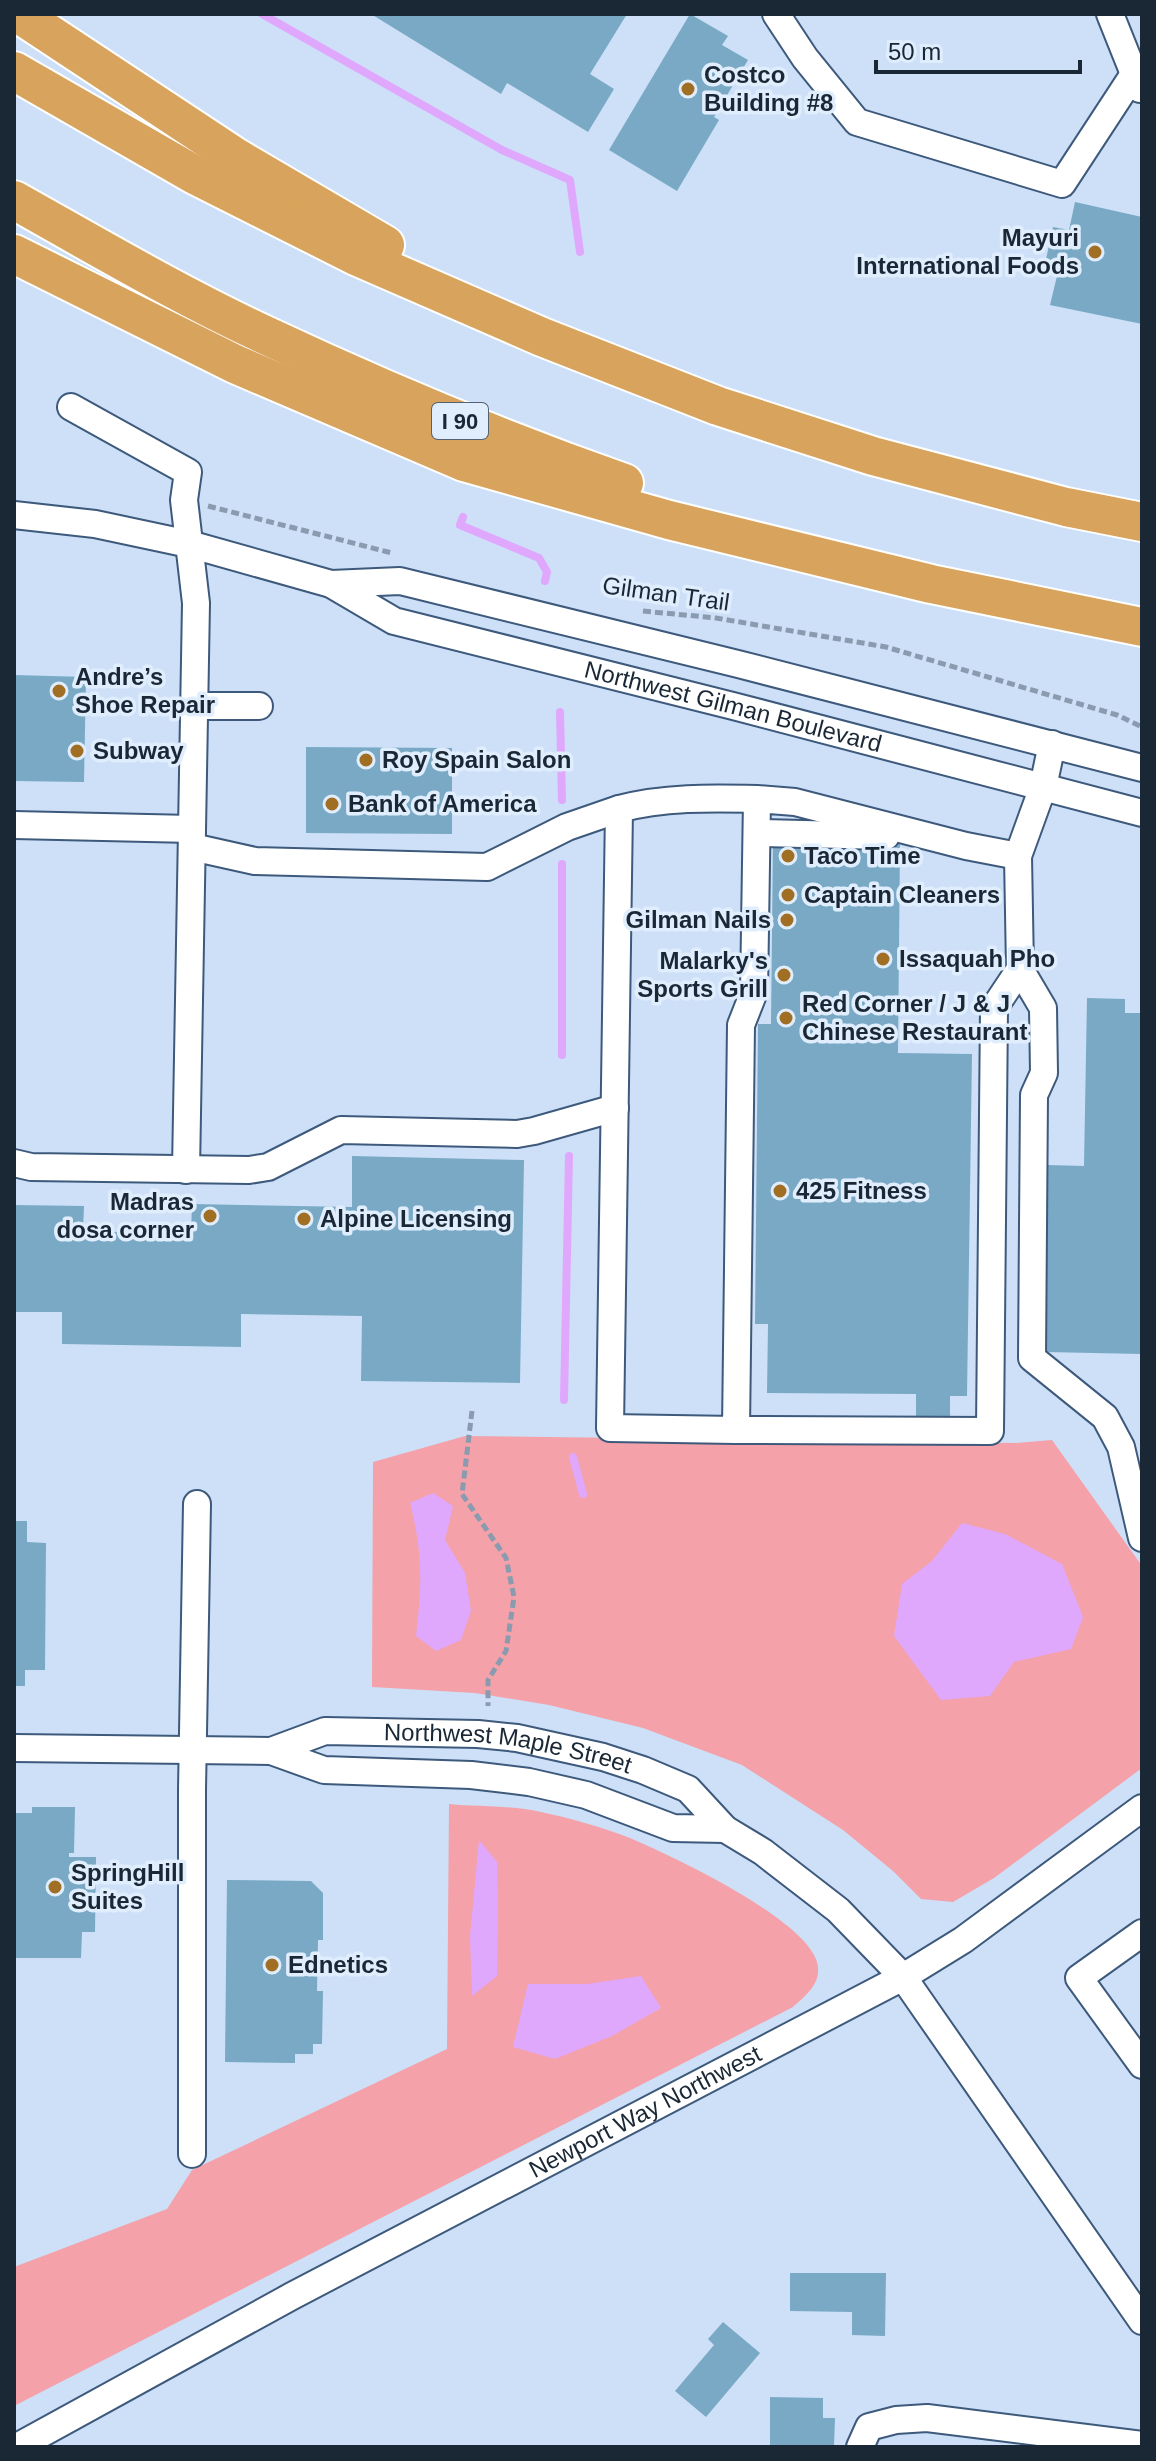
<svg xmlns="http://www.w3.org/2000/svg" width="1156" height="2461" font-family="Arial,sans-serif">
<style>
.green{fill:#f4a1a9}
.water{fill:#e0a8fd}
.lines{fill:none;stroke-linecap:round;stroke-linejoin:round}
.stream{stroke:#e0a8fd;stroke-width:8}
.building{fill:#79a9c4}
.minor-casing{stroke:#3d597b;stroke-width:30}
.highway-casing{stroke:#fff;stroke-width:42}
.path{stroke:#8a9baf;stroke-width:5;stroke-dasharray:8 4;stroke-linecap:butt}
.minor{stroke:#fff;stroke-width:26}
.highway{stroke:#d8a45d;stroke-width:38}
.poi-dot{fill:#a06f23;stroke:#e0edfd;stroke-width:3}
.labels{text-anchor:middle;stroke-width:7;stroke-linejoin:round;paint-order:stroke}
.shield{fill:#e0edfd;stroke:#556271;stroke-width:2}
.shield-label{font-size:22px;font-weight:bold;fill:#1a2735}
.poi-label{font-size:24px;font-weight:bold;fill:#1a2735;stroke:#e0edfd;text-anchor:start}
.street-label{font-size:24px;fill:#1a2735;stroke:#e0edfd}
</style>
<rect width="100%" height="100%" fill="#cde0f8"/>
<g class="green">
<polygon points="465,1436 1016,1443 1052,1440 1142,1566 1142,1768 994,1878 953,1902 921,1899 893,1871 843,1830 742,1765 643,1728 549,1705 475,1693 372,1687 373,1462"/>
<path d="M 449,1804 C 479,1807 512,1805 541,1812 C 570,1818 602,1827 630,1838 C 670,1855 814,1922 818,1967 C 820,1985 805,1996 793,2007 L 14,2406 L 14,2267 L 167,2209 L 192,2170 L 447,2049 Z"/>
</g>
<g class="water">
<path d="M 433,1493 L 453,1506 L 445,1540 L 465,1573 L 471,1611 L 461,1640 L 436,1651 L 416,1636 C 422,1584 423,1554 410,1503 Z"/>
<polygon points="962,1523 1005,1534 1062,1564 1083,1617 1071,1649 1014,1662 990,1696 941,1700 894,1636 902,1584 932,1561"/>
<polygon points="479,1840 497,1862 498,1902 497,1976 472,1996 470,1936"/>
<polygon points="641,1976 661,2008 612,2036 555,2059 513,2047 528,1984 587,1984"/>
</g>
<g class="lines">
<g class="stream">
<polyline points="262,14 502,150 570,180 580,252"/>
<polyline points="463,517 460,525 539,558 547,572 545,581"/>
<polyline points="560,712 562,800"/>
<polyline points="562,864 562,1055"/>
<polyline points="564,1400 569,1156"/>
<polyline points="573,1457 583,1494"/>
</g>
</g>
<g class="building">
<polygon points="371,14 627,14 590,74 614,89 588,132 507,83 501,94"/>
<polygon points="690,14 728,36 722,45 748,60 714,117 719,120 677,191 609,150"/>
<polygon points="1075,202 1142,217 1142,324 1050,305 1057,276 1043,273 1053,227 1069,230"/>
<polygon points="14,675 86,677 84,782 14,781"/>
<polygon points="306,747 452,748 452,834 306,833"/>
<polygon points="773,840 900,841 898,1053 972,1054 967,1396 950,1396 950,1416 916,1416 916,1394 767,1393 768,1324 755,1324 758,1024 771,1024"/>
<polygon points="1087,998 1125,999 1125,1013 1142,1013 1142,1354 1045,1352 1048,1165 1084,1166"/>
<polygon points="352,1156 524,1160 520,1383 361,1381 362,1316 241,1314 241,1347 62,1344 62,1312 14,1312 14,1205 84,1206 83,1231 191,1234 192,1204 352,1207"/>
<polygon points="14,1521 27,1521 27,1542 46,1543 45,1670 25,1670 25,1686 14,1686"/>
<polygon points="32,1807 75,1807 74,1853 69,1853 69,1857 96,1857 95,1932 82,1932 81,1958 14,1958 14,1813 32,1813"/>
<polygon points="227,1880 311,1881 323,1893 323,1940 318,1940 317,1991 323,1991 322,2044 313,2044 313,2054 295,2054 295,2063 225,2062"/>
<polygon points="790,2273 886,2273 885,2336 852,2335 852,2312 790,2311"/>
<polygon points="723,2322 760,2353 706,2417 675,2391 714,2345 708,2339"/>
<polygon points="770,2397 823,2398 823,2418 835,2418 834,2446 770,2446"/>
</g>
<g class="lines">
<g class="minor-casing">
<g id="minor">
<polyline points="776,14 805,58 857,122 1062,184 1134,74"/>
<polyline points="1110,14 1140,89"/>
<polyline points="71,407 188,472 184,500 196,603 186,1170"/>
<path id="s1" d="M 14,515 L 95,524 L 189,544 L 331,584 L 394,621 L 733,706 L 1142,813"/>
<polyline points="331,584 400,581 738,664 1142,768"/>
<polyline points="194,706 259,706"/>
<path d="M 757,799 C 711,798 663,797 619,809 L 610,1428 L 736,1430 L 741,1025 L 754,992 L 757,799 L 795,802 L 966,846 L 1018,856"/>
<polyline points="14,825 192,829"/>
<polyline points="757,833 886,836"/>
<polyline points="192,847 255,861 487,867 567,827 619,809"/>
<polyline points="1020,969 1043,1008 1044,1073 1034,1095 1032,1358 1105,1417 1121,1447 1142,1538"/>
<polyline points="14,1163 31,1167 249,1170 268,1167 341,1130 517,1134 534,1131 615,1108"/>
<polyline points="736,1430 990,1431 994,1008 1020,969 1018,856 1043,787 1052,744"/>
<polyline points="14,1748 271,1751 324,1770 471,1775 529,1782 586,1795 673,1828 725,1829"/>
<path id="s2" d="M 271,1751 L 325,1731 L 478,1734 L 517,1738 L 603,1757 L 643,1770 L 688,1789 L 725,1829 L 763,1852 L 838,1910 L 903,1977 L 1142,2321"/>
<polyline points="1142,1933 1079,1978 1142,2065"/>
<polyline points="192,2154 192,1790 197,1504"/>
<path id="s3" d="M 17,2447 L 292,2296 L 903,1977 L 963,1940 L 1142,1808"/>
<polyline points="860,2447 869,2427 896,2420 927,2418 1142,2445"/>
</g>
</g>
<g class="highway-casing">
<g id="highway">
<polyline points="19,14 237,158 385,245"/>
<polyline points="14,71 195,175 356,256 542,337 718,406 873,456 1066,507 1142,522"/>
<path d="M 14,200 C 96,246 179,295 265,335 C 382,390 502,440 624,483"/>
<polyline points="14,254 235,364 464,462 669,520 931,584 1142,627"/>
</g>
</g>
<g class="path">
<polyline points="208,506 392,553"/>
<polyline points="643,611 716,618 886,647 1117,715 1142,727"/>
<polyline points="472,1411 462,1494 506,1558 514,1597 506,1651 488,1680 488,1706"/>
</g>
<use href="#minor" class="minor"/>
<use href="#highway" class="highway"/>
</g>
<g class="poi-dot">
<circle cx="688" cy="89" r="8"/>
<circle cx="1095" cy="252" r="8"/>
<circle cx="59" cy="691" r="8"/>
<circle cx="77" cy="751" r="8"/>
<circle cx="366" cy="760" r="8"/>
<circle cx="332" cy="804" r="8"/>
<circle cx="788" cy="856" r="8"/>
<circle cx="788" cy="895" r="8"/>
<circle cx="787" cy="920" r="8"/>
<circle cx="883" cy="959" r="8"/>
<circle cx="784" cy="975" r="8"/>
<circle cx="786" cy="1018" r="8"/>
<circle cx="780" cy="1191" r="8"/>
<circle cx="210" cy="1216" r="8"/>
<circle cx="304" cy="1219" r="8"/>
<circle cx="55" cy="1887" r="8"/>
<circle cx="272" cy="1965" r="8"/>
</g>
<g class="labels">
<rect class="shield" x="432" y="403" width="56" height="36" rx="6"/>
<g class="shield-label">
<text x="460" y="429">I 90</text>
</g>
<g class="poi-label">
<text x="704" y="83">Costco<tspan x="704" dy="28">Building #8</tspan></text>
<text x="1079" y="246" text-anchor="end">Mayuri<tspan x="1079" dy="28">International Foods</tspan></text>
<text x="75" y="685">Andre’s<tspan x="75" dy="28">Shoe Repair</tspan></text>
<text x="93" y="759">Subway</text>
<text x="382" y="768">Roy Spain Salon</text>
<text x="348" y="812">Bank of America</text>
<text x="804" y="864">Taco Time</text>
<text x="804" y="903">Captain Cleaners</text>
<text x="771" y="928" text-anchor="end">Gilman Nails</text>
<text x="899" y="967">Issaquah Pho</text>
<text x="768" y="969" text-anchor="end">Malarky's<tspan x="768" dy="28">Sports Grill</tspan></text>
<text x="802" y="1012">Red Corner / J &amp; J<tspan x="802" dy="28">Chinese Restaurant</tspan></text>
<text x="796" y="1199">425 Fitness</text>
<text x="194" y="1210" text-anchor="end">Madras<tspan x="194" dy="28">dosa corner</tspan></text>
<text x="320" y="1227">Alpine Licensing</text>
<text x="71" y="1881">SpringHill<tspan x="71" dy="28">Suites</tspan></text>
<text x="288" y="1973">Ednetics</text>
</g>
<g class="street-label">
<text transform="translate(666 594) rotate(8)" y="8">Gilman Trail</text>
<text dy="8" stroke="none"><textPath href="#s1" startOffset="748">Northwest Gilman Boulevard</textPath></text>
<text dy="8" stroke="none"><textPath href="#s2" startOffset="242">Northwest Maple Street</textPath></text>
<text dy="8" stroke="none"><textPath href="#s3" startOffset="712">Newport Way Northwest</textPath></text>
</g>
</g>
<rect width="1156" height="2461" fill="none" stroke="#1a2735" stroke-width="32"/>
<path d="M876 60v12h204v-12" fill="none" stroke="#1a2735" stroke-width="4"/>
<text x="888" y="60" font-size="24" fill="#1a2735" stroke="#e0edfd" stroke-width="6" paint-order="stroke">50 m</text>
</svg>
